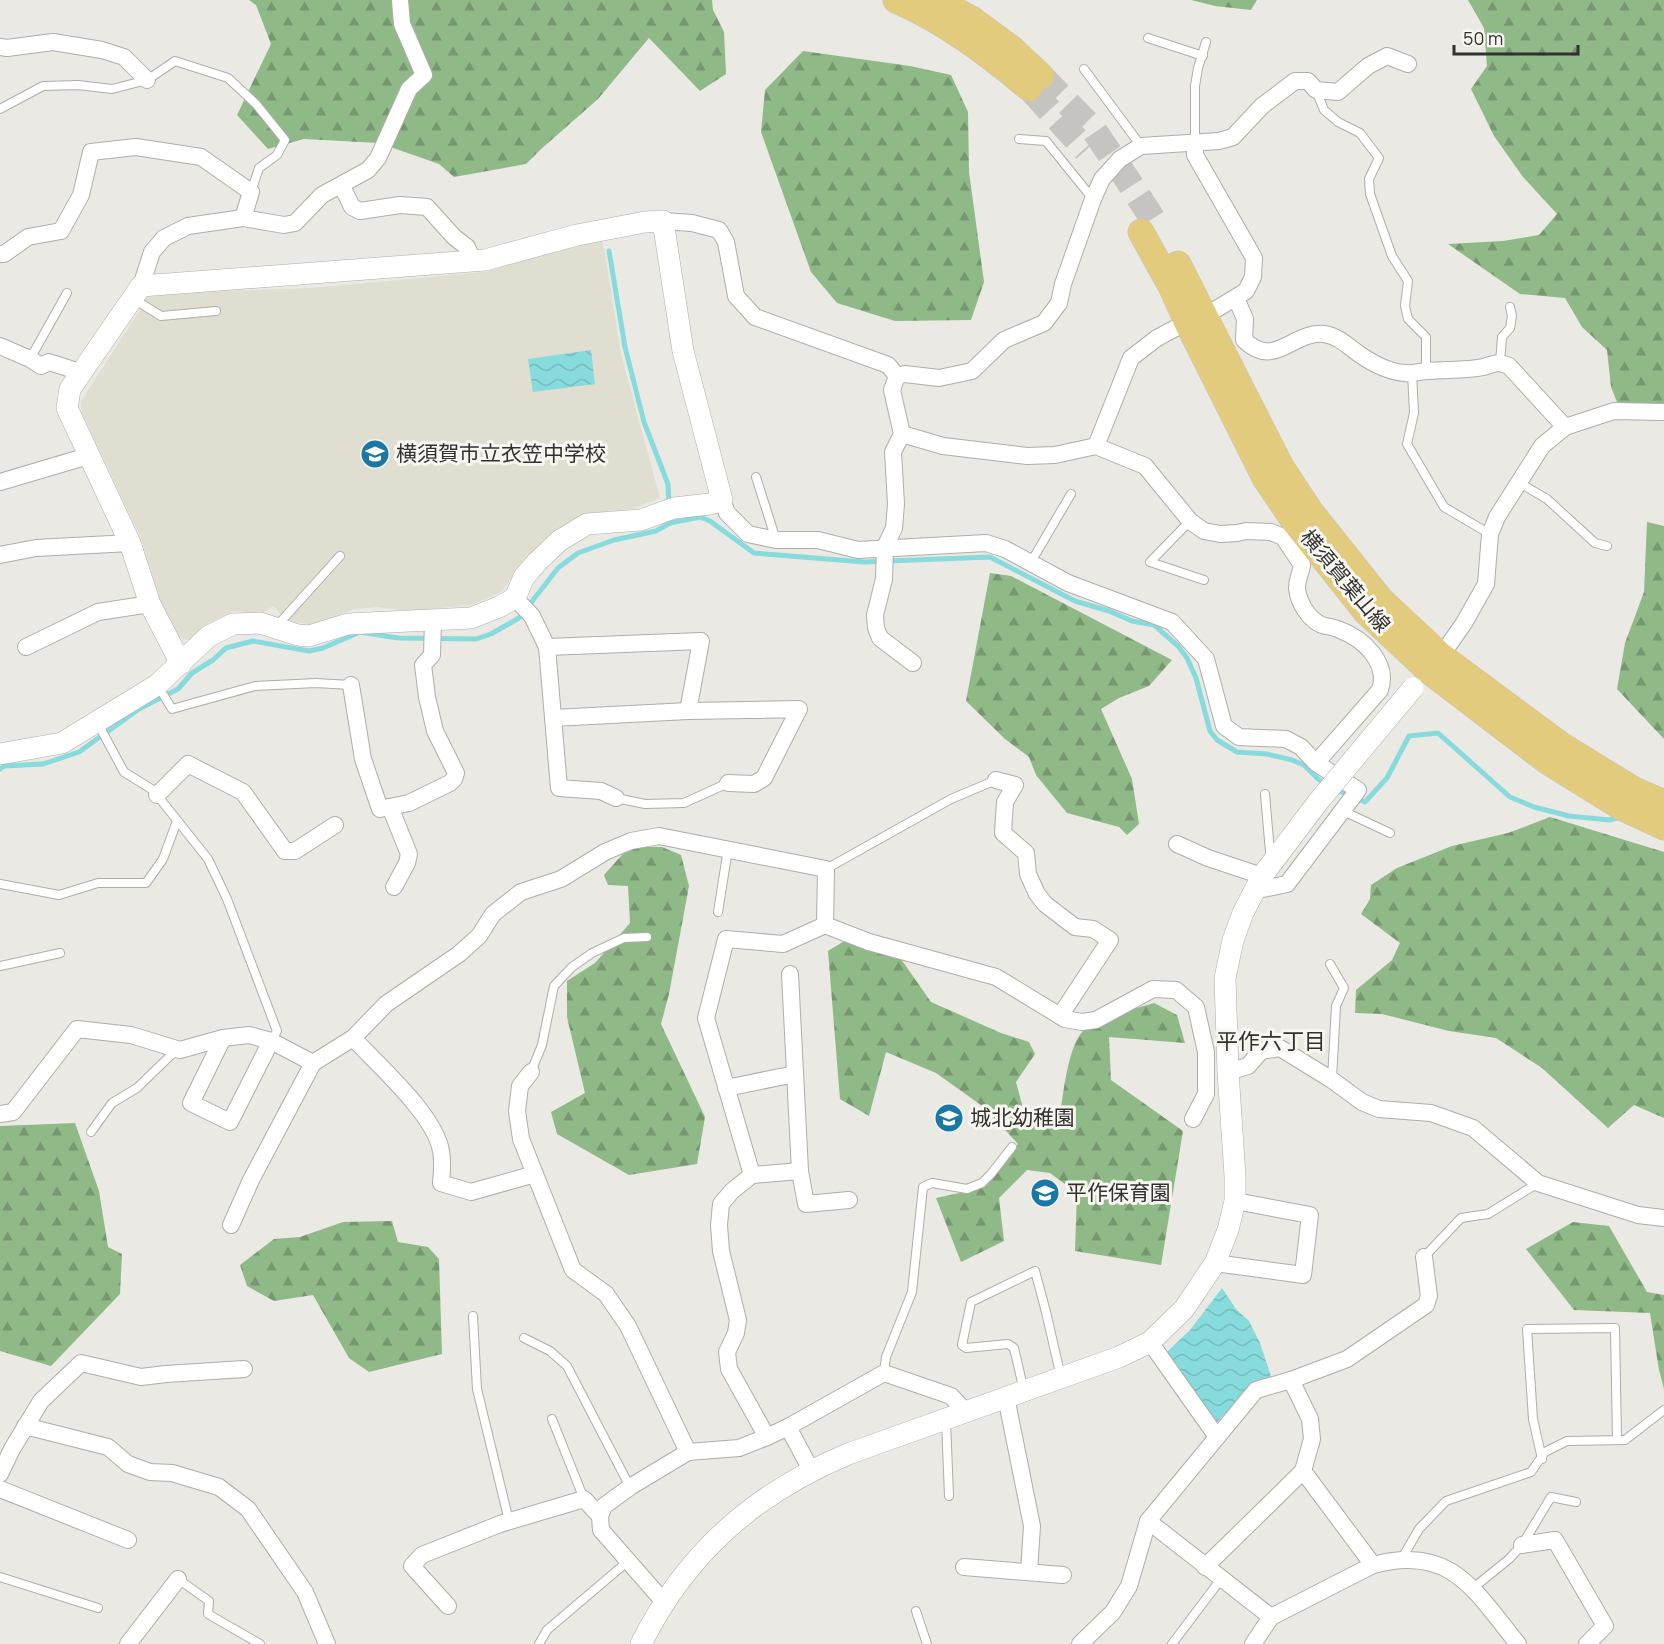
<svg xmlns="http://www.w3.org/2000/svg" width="1664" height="1644" font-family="Manrope,'Noto Sans JP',sans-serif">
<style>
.built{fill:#e0ded1}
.forest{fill:url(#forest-firs)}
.water{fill:url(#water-waves)}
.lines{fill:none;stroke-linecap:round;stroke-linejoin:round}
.stream{stroke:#87dbdc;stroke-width:5}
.primary-tunnel{stroke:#c5c4c0;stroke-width:26;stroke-dasharray:26 13;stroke-linecap:butt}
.service-casing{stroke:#aeada8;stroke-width:10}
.minor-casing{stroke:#aeada8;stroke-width:18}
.tertiary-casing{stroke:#aeada8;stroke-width:22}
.primary-casing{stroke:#c6c5c5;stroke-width:27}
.service{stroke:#fff;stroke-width:8}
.minor{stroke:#fff;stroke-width:16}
.tertiary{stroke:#fff;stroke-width:21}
.primary{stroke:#e2cb7d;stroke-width:26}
.tertiary-bridge-casing{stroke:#aeada8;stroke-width:22;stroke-linecap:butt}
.tertiary-bridge{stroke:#fff;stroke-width:21}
.labels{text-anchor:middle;stroke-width:6;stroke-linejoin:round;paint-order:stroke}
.poi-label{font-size:21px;fill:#323130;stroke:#f7f6f1;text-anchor:start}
.street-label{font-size:21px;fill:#323130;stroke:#f7f6f1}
.neighbourhood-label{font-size:22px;fill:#323130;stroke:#f7f6f1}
</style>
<defs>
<pattern id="forest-firs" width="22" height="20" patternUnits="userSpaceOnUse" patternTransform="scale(1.5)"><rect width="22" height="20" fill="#90b988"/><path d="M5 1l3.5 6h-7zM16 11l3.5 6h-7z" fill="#769770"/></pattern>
<pattern id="water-waves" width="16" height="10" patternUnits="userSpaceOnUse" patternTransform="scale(1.5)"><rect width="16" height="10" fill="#87dbdc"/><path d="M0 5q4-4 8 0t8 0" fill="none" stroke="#75bcbd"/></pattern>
</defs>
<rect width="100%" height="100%" fill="#eae9e4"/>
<polygon class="built" points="601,237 605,253 621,354 660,498 632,509 586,514 527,558 501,592 472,605 411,611 377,607 354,609 314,625 288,621 273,606 263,613 234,611 209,623 192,641 180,638 162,606 140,536 81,411 81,401 140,310 145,299 163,293 312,288 485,272"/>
<g class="forest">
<polygon points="249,0 712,0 713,10 724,32 726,74 700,91 649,38 598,99 540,150 526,164 454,177 439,164 379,143 304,139 268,149 237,115 271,44 256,5"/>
<polygon points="1191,0 1257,0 1251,10 1215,6"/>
<polygon points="1468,0 1664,0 1664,408 1617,402 1611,387 1607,350 1582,327 1565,298 1520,294 1448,244 1503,241 1539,235 1557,214 1523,177 1494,136 1471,89 1487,66 1484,28"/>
<polygon points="803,51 910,66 951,75 968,112 969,172 984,282 971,320 895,321 837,303 811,272 761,132 765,90"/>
<polygon points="1647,522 1664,526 1664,739 1617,689 1625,643 1644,592"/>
<polygon points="990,573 1011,576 1172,660 1149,686 1119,698 1101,709 1132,779 1139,824 1127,835 1119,827 1067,813 1036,775 1029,757 1005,739 966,701"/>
<polygon points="1550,817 1664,852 1664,1118 1634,1105 1608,1128 1542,1068 1496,1038 1449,1031 1382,1014 1355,1013 1356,990 1392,960 1400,943 1361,914 1370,899 1371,885 1397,868 1452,846 1508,833"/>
<polygon points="629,847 662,847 681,855 689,886 669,994 661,1024 705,1117 697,1164 629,1175 557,1134 551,1112 585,1093 567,1017 567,981 595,963 630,923 628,886 608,885 604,875"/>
<path d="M 846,940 L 901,959 L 931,1002 L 1001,1033 L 1029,1042 L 1035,1054 L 1016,1082 L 1027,1123 L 1061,1108 C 1064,1088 1069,1045 1083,1031 C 1097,1017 1135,1009 1154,1003 L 1177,1015 L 1185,1043 L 1109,1037 L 1111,1080 L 1183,1131 L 1161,1265 L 1075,1251 L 1077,1193 L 1050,1173 L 1027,1170 L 999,1198 L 1004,1241 L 961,1262 L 936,1198 L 983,1188 L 1018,1144 L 985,1108 L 936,1073 L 886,1052 L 869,1116 L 840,1099 L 828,951 Z"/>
<polygon points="75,1123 99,1191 108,1247 122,1254 120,1294 51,1366 0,1351 0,1126"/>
<polygon points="392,1221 398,1242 428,1247 439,1259 442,1354 369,1372 349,1358 313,1295 274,1301 247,1286 240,1265 274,1239 300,1237 343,1222"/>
<polygon points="1573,1222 1609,1226 1647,1292 1664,1295 1664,1389 1659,1370 1650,1313 1574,1310 1526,1249"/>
</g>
<g class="water">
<polygon points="591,350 595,384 533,392 528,359"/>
<polygon points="1222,1288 1236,1309 1249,1321 1260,1343 1272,1379 1254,1384 1217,1422 1167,1352 1190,1330"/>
</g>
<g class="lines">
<g class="stream">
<polyline points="609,251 625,347 644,422 668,484 669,505"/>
<polyline points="0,769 4,766 43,764 79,752 139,709 178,689 192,673 213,660 226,648 253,641 309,651 323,648 360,632 398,638 476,639 491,634 519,618 558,568 578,553 614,540 656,531 670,523 700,517 710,521 754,553 864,562 990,557 1075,601 1109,611 1132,621 1154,625 1178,646 1187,658 1196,678 1210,731 1217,740 1237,752 1267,754 1292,760 1304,765 1318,779 1326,784"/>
<polyline points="1334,789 1365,802 1387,778 1409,736 1438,733 1510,797 1534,807 1569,816 1609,820 1621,817"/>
</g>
<g class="primary-tunnel">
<polyline points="1041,76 1093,129 1127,179 1156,224"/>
<polyline points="1032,91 1086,150"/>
</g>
<g class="service-casing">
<g id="service">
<polyline points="1148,38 1203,56"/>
<polyline points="1084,69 1141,146"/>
<polyline points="1316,90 1324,110 1338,122 1360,133 1379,158 1369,179 1370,194 1392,256 1408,281 1405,306 1408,319 1426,337 1426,371"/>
<polyline points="0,109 43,86 78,85 112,89 147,80 175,61 228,78 256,104 285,140 277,155 259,168 251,192"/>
<polyline points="1019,139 1046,141 1093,199"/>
<polyline points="1195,142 1195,86 1198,68 1206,42"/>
<polyline points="132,298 161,316 216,311"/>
<polyline points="30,359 67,293"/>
<polyline points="1500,363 1502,337 1510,328 1512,316 1510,307"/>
<polyline points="1412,373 1414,413 1407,444 1444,507 1490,534"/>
<polyline points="756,477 776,540"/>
<polyline points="1518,482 1547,499 1595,543 1607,546"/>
<polyline points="1190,521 1150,562 1204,580"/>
<polyline points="1031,562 1071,494"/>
<polyline points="275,628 340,556"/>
<polyline points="158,686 172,709 255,686 316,683 351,685"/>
<polyline points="97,722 124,772 153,790 208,859 227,899 277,1031 271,1041"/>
<polyline points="1265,794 1270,852 1273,859"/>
<polyline points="616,798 645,804 684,803 728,783"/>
<polyline points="1343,811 1390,833"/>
<polyline points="826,869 951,799 996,780"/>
<polyline points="0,884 59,895 98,883 146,883 163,859 177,821"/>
<polyline points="718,912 728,849"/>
<polyline points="1330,964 1344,988 1336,1006 1332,1079"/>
<polyline points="0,966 60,953"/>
<polyline points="531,1072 542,1045 554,986 572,967 592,953 624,938 647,937"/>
<polyline points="91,1132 112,1103 137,1088 171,1055 179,1050"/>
<polyline points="1424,1257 1461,1218 1488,1214 1538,1183"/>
<polyline points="473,1316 477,1389 509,1521"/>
<polyline points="524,1338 550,1351 567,1366 630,1487"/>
<polyline points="884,1373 886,1357 912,1292 923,1187 932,1183 967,1189 982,1183 991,1174 1012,1147"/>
<polyline points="1024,1391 1014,1348 1008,1344 966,1348 962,1345 971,1302 1035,1271 1046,1312 1061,1377"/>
<polyline points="552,1419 584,1499"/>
<polyline points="946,1421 949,1496"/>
<polyline points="1542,1459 1533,1419 1527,1329 1615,1328 1617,1440"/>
<polyline points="1401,1560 1419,1529 1446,1501 1531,1472 1545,1452 1567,1441 1625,1440 1664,1410"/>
<polyline points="0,1577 98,1608"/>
<polyline points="178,1579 209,1601 208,1614 260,1644"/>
<polyline points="1472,1589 1509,1559 1522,1545 1551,1497 1576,1502"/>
<polyline points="916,1611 927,1644"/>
<polyline points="539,1644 547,1630 627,1562"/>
<polyline points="1172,1644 1221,1579"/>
</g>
</g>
<g class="minor-casing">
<g id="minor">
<polyline points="0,47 7,48 53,42 102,50 124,57 147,80"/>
<polyline points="1195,142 1195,155 1254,258 1253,277 1246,291 1205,316"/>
<polyline points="342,186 352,207 360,211 400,205 427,207 454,237 467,247 473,261"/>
<polyline points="663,221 692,223 719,230 726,242 736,296 755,317 888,365 897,376"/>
<polyline points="0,254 4,254 28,237 61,231 81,195 91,152 136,147 201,157 251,192 243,218"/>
<polyline points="141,286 152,252 164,238 188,226 243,218 284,225 295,223 322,195 368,170 378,158 409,89 424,75 402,24 400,0"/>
<path d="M 1236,298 L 1245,319 L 1244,340 C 1275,370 1292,331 1324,334 C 1338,336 1348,346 1359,354 C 1372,363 1390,372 1405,373 C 1412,374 1421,371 1428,371 C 1446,369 1465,371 1483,367 C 1494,364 1497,361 1509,366 L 1565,427"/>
<polyline points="0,346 30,359 41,366 49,362 80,372"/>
<path d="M 902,434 L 943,446 L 1027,456 L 1055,455 L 1096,446 L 1145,466 L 1190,521 L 1204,531 L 1220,534 L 1237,533 L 1246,531 L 1271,532 L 1283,537 L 1302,565 C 1301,572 1297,580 1297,588 C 1298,602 1309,620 1322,625 C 1328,627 1335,627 1340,630 C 1364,639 1389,663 1380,690 L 1316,763"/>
<polyline points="1096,446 1131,358 1157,338 1187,322"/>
<polyline points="0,482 88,456"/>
<polyline points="722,500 727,513 748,534 776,540 818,540 858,550 986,543 1005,549 1068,583 1172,622 1206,659 1224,726 1239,737 1286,739 1301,747 1316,763 1358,790 1287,884 1253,891"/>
<polyline points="0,555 36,548 130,543"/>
<polyline points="515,598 532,616 547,647 701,641 688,711"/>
<polyline points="26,647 98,612 150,604"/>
<polyline points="547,647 559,788 601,791 616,798"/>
<polyline points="1441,656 1464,623 1486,584 1490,534 1497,517 1542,446 1565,427 1614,411 1664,412"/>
<polyline points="913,663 880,638 876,628 875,615 884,579 885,547 894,528 896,504 893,452 902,434 892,390 897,376 905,374 939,378 972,371 1004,340 1044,323 1059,303 1063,284 1093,199 1102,179 1120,159 1141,146 1219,141 1233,137 1262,106 1295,81 1308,81 1316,90 1338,92 1368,66 1387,56 1408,64"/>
<polyline points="351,685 363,759 380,809 409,803 450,783 454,779 456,773 435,731 427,697 423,665 432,655 433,621"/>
<polyline points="553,718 688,711 799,709 764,778 754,784 728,783"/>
<polyline points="996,780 1015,785 1005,802 1003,833 1026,853 1028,874 1037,894 1045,904 1075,927 1093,929 1110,940 1060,1016"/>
<polyline points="157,795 188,764 243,792 285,851 295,851 335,825"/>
<polyline points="390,807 409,854 407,863 394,887"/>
<polyline points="1177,844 1208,858 1262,876"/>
<polyline points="790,974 800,1171 806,1204 849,1200"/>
<polyline points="223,1038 191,1103 230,1122 271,1041"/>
<path d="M 353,1038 C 379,1066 435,1115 441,1151 C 443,1161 442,1173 441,1183 L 471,1192 L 535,1174"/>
<polyline points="531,1072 520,1086 517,1111 521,1139 573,1270 606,1294 628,1326 688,1452 630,1487 604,1506 600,1516 601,1530 664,1602"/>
<polyline points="1228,1072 1248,1066 1261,1051 1280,1048 1332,1080 1362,1102 1379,1109 1431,1113 1473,1128 1538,1183 1638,1215 1664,1218"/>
<polyline points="726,1088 795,1074"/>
<polyline points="0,1114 13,1112 77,1029 131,1035 180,1050 223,1038 249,1035 271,1041 313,1063 353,1038 386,1004 459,954 479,936 493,914 521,892 561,879 605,852 631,841 659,836 826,869 825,925"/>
<polyline points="752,1175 800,1171"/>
<polyline points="231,1225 251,1180 313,1063"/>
<polyline points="1215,1263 1303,1275 1310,1215 1235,1201"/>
<polyline points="1150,1342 1217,1437"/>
<polyline points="1291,1380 1310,1419 1312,1439 1303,1471 1373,1565"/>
<polyline points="1006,1397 1032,1526 1029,1572"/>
<polyline points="965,1411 951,1396 884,1373 788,1427 767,1437 729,1369 727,1352 736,1333 738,1320 721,1251 719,1225 721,1204 732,1191 752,1175 706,1018 726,939 783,944 825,925 869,942 996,977 1065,1019 1082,1022 1096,1020 1153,989 1176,990 1196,1007 1206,1052 1206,1094 1193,1119"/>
<polyline points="25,1426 108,1447 128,1464 150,1472 172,1473 219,1487 248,1509 305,1592 327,1644"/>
<polyline points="788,1427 811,1470"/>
<polyline points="688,1452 739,1448 767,1437"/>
<polyline points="0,1474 12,1449 41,1401 81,1363 141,1377 166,1374 244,1369"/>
<polyline points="0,1489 128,1540"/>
<polyline points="1148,1521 1271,1617"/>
<polyline points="1522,1545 1555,1540 1605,1626 1587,1644"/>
<polyline points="964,1567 1063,1575"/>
<polyline points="1205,1567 1303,1471"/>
<polyline points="448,1606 412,1566 422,1555 500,1524 584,1499 600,1516"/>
<polyline points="128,1644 178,1579"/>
<polyline points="1080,1644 1113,1612 1129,1586 1148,1521 1256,1390 1291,1380 1347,1359 1426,1305 1429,1296 1424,1257"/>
<path d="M 1253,1644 L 1271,1617 L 1373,1565 C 1451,1544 1474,1590 1518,1644"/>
</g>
</g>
<g class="tertiary-casing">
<g id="tertiary">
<polyline points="0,754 62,743 157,685 209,636 233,624 260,623 298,635 309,636 348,624 471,618 499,607 515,598 524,577 537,562 559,541 587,524 641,520 674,508 710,504 722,500 683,351 663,221 645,222 577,235 485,260 141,286 70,389 67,408 130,543 150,604 181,664"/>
<path d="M 641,1644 C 686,1553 755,1493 848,1454 L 1119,1357 L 1150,1342 L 1184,1309 L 1215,1263 L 1228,1230 L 1235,1201 L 1235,1176 L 1228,1072 L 1225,978 L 1233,940 L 1243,913 L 1262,876 L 1318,802"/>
</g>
</g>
<g class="primary-casing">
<g id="primary">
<path d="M 896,0 C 945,21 988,54 1029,88"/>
<polyline points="936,0 973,20 1011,48 1041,76"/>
<polyline points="1141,232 1172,288 1187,322 1265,478 1294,521 1367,613 1429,671 1547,761 1621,807 1664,827"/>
<polyline points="1178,264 1281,467 1310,511 1380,599 1441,656 1561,745 1634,790 1664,803"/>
</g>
</g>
<use href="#service" class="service"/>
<use href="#minor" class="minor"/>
<use href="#tertiary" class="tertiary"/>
<use href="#primary" class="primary"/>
<g class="tertiary-bridge-casing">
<polyline id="tertiary-bridge" points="1318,802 1413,688"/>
</g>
<use href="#tertiary-bridge" class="tertiary-bridge"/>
</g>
<defs>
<g id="school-disc" transform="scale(1.5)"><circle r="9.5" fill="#1978a5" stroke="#f7f6f1"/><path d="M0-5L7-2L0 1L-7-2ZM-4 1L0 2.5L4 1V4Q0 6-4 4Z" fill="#fff"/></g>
</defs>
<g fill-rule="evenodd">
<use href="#school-disc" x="375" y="454"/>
<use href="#school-disc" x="949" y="1118"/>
<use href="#school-disc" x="1045" y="1193"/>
</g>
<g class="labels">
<g class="poi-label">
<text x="396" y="461">横須賀市立衣笠中学校</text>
<text x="970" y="1125">城北幼稚園</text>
<text x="1066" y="1200">平作保育園</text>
</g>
<g class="street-label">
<text transform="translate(1345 581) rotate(50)" y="7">横須賀葉山線</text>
</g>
<g class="neighbourhood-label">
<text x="1271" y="1049">平作六丁目</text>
</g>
</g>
<path d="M1454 45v9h124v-9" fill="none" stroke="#323130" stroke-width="3"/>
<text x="1463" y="45" font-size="18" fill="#323130" stroke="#f7f6f1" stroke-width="4.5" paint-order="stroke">50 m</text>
</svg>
